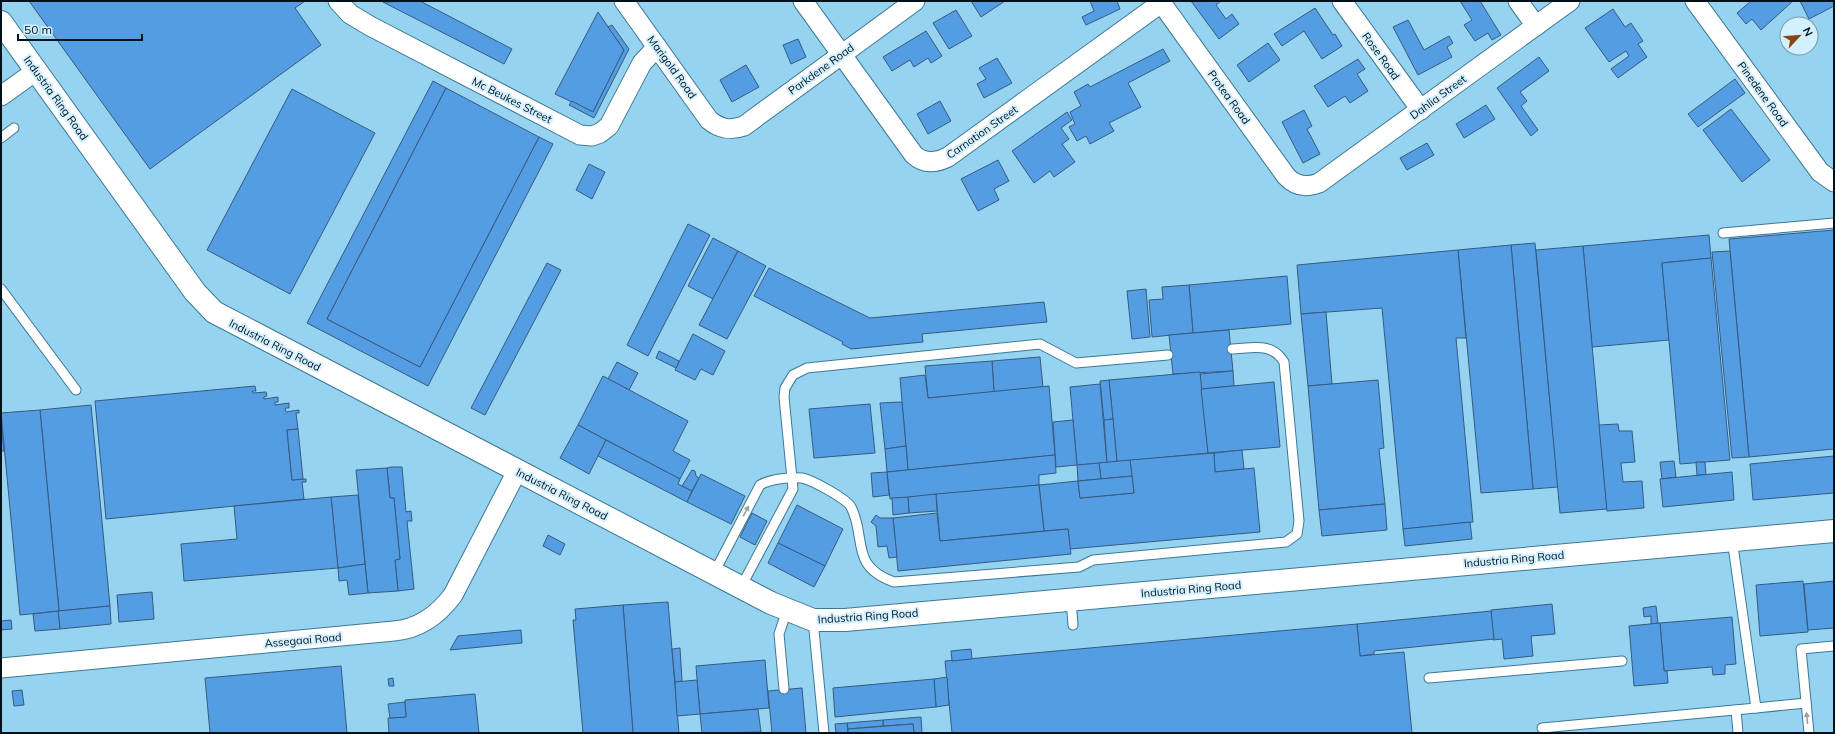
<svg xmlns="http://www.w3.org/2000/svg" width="1835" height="734" font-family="Mulish,sans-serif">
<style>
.building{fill:#559de3;stroke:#355b81}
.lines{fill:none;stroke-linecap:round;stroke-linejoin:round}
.service-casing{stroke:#3c7994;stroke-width:11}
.minor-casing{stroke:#3c7994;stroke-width:21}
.tertiary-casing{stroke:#3c7994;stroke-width:24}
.service{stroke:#fff;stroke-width:9}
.minor{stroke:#fff;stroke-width:19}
.tertiary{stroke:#fff;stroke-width:22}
.oneway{fill:#99a0a4}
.labels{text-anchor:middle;stroke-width:4;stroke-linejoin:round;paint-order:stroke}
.street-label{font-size:11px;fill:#00111b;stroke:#d2f0ff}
</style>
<rect width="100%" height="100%" fill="#96d3f1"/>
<g class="building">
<polygon points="29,1 305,1 295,8 321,45 150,169"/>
<polygon points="420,1 512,49 504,64 383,2"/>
<polygon points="971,1 1005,1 981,17"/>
<polygon points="1090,1 1117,1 1120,9 1086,25 1082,17 1094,11"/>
<polygon points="1191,1 1221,1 1216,5 1226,19 1232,14 1239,24 1219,39"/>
<polygon points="1460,1 1480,1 1501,35 1492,40 1488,33 1475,41 1464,25 1472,20"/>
<polygon points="1751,1 1793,1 1761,30 1752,19 1746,24 1737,13"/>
<polygon points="1800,1 1834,1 1834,6 1809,19"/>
<polygon points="1315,8 1333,35 1335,34 1342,46 1322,59 1304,31 1282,46 1274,34"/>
<polygon points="1613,9 1625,27 1631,23 1643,41 1638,44 1647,57 1618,78 1611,69 1629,56 1626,51 1609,62 1585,28"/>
<polygon points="956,10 972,36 949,49 933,23"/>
<polygon points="598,12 624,50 593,112 555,94"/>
<polygon points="1408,20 1424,50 1449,36 1453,43 1447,47 1452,57 1418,75 1393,27"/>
<polygon points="612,25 629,49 594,118 569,105 572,101 593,112 624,50 608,27"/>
<polygon points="926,31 942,56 931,63 928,58 914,67 910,60 892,71 883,57"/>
<polygon points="798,39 806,57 791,64 783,45"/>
<polygon points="1268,43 1280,60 1249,82 1237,65"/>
<polygon points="1163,49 1170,61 1128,83 1141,107 1109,123 1114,131 1090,144 1086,136 1077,141 1069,127 1075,124 1070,112 1081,106 1074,92 1088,84 1090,87"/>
<polygon points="1539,57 1549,71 1520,92 1527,101 1521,106 1538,130 1531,136 1497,88"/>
<polygon points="997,58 1012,83 984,98 977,84 986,79 979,68"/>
<polygon points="1358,59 1365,69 1357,74 1368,91 1350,103 1345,96 1328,107 1314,86"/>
<polygon points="746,65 759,87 732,102 720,80"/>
<polygon points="1735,79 1745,93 1698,127 1688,114"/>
<polygon points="433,81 446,88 327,319 420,367 539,137 553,144 428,386 307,323"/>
<polygon points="446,88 539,137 420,367 327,319"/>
<polygon points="292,89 375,133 290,294 207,250"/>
<polygon points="940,101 951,121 928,134 917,114"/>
<polygon points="1486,105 1495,119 1464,138 1456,124"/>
<polygon points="1731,109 1770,160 1742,182 1703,130"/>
<polygon points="1304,110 1312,126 1307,129 1320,154 1303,163 1282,122"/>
<polygon points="1067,112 1072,120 1061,128 1069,139 1062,144 1075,162 1054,177 1050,171 1034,183 1012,151"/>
<polygon points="1427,143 1434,155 1407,170 1400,158"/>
<polygon points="998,160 1009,181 994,189 999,200 978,211 961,179"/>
<polygon points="589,164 605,172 592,199 576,190"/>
<polygon points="688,224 710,235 648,356 627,345"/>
<polygon points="1834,230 1834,449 1749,457 1729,239"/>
<polygon points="1709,235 1711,258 1662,263 1669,340 1592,347 1583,246"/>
<polygon points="713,238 738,251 713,299 688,286"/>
<polygon points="1535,243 1558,487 1533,489 1511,245"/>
<polygon points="1511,245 1533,489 1481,493 1458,250"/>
<polygon points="1583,246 1607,509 1560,513 1536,250"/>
<polygon points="1458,250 1466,338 1456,338 1473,522 1403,529 1382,308 1301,314 1297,265"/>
<polygon points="738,251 766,266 727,339 699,325"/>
<polygon points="1730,251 1749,457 1732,458 1712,252"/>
<polygon points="1711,258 1730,460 1680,464 1662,263"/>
<polygon points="547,263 561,270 485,415 471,408"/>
<polygon points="769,268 870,318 1044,302 1047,322 922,334 923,342 851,349 842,344 843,342 754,296"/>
<polygon points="1287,276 1291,324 1193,333 1189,285"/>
<polygon points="1189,285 1193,333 1152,337 1149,300 1163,299 1162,287"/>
<polygon points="1146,289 1150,337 1132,339 1127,291"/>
<polygon points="1326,312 1332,384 1308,386 1301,314"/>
<polygon points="1229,330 1233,371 1173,374 1169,335"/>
<polygon points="693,334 725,351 713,375 701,369 695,380 675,370"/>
<polygon points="659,351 679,361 676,368 656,358"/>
<polygon points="1040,357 1043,387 994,392 992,361"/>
<polygon points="992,361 994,392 928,398 925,366"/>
<polygon points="617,362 638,373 629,390 608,379"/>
<polygon points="1233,371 1234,386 1201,389 1200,374"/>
<polygon points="1200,372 1208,453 1117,462 1109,380"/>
<polygon points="925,375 928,398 1049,386 1055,455 908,470 900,378"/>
<polygon points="603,376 688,421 673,451 690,460 680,479 578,425"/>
<polygon points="1109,380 1113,419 1104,420 1100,381"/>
<polygon points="1378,380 1384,448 1379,449 1385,504 1319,510 1308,386"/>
<polygon points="1274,382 1280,447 1208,453 1201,389"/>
<polygon points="1100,384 1107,463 1077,465 1070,387"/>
<polygon points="255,386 256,391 252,391 253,393 266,392 267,396 264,397 264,399 278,397 278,402 275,402 275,405 289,403 289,408 285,408 286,412 299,410 299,413 296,413 298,429 287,430 292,480 306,479 306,482 302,482 304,499 106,519 95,401"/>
<polygon points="902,402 906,446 885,449 880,403"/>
<polygon points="870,404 875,453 814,458 809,409"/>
<polygon points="91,405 110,606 59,611 40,410"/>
<polygon points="40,410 59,611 20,615 1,413"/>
<polygon points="1,419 4,451 1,451"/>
<polygon points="1113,419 1117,462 1107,463 1104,420"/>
<polygon points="1073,420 1077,465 1056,467 1053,422"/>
<polygon points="1618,424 1619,431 1632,431 1635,462 1621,463 1623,482 1642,481 1644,508 1607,511 1599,425"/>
<polygon points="578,425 606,440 589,474 560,458"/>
<polygon points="298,429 303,479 292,480 287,430"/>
<polygon points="606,440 680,479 678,484 692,491 687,502 598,456"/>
<polygon points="906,446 908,470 887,472 885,449"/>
<polygon points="1242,450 1244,469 1215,472 1214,453"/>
<polygon points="1214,453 1215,472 1254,468 1260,532 1070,549 1068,529 1044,531 1039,485 1078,481 1080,498 1134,493 1130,460"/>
<polygon points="1055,455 1056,473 1039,475 1039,485 890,499 887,472"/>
<polygon points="1834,456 1834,493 1753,500 1750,464"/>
<polygon points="1130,460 1132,476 1101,479 1099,463"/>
<polygon points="1674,461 1676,477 1662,479 1660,462"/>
<polygon points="1696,462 1705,462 1706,475 1697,475"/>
<polygon points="1099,463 1101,479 1078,481 1077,465"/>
<polygon points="391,467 402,467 406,512 411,511 412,521 407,521 414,589 398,591 395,560 400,559 394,498 390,498 387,468"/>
<polygon points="387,468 390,498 394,498 400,559 395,560 398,591 368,593 356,470"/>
<polygon points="692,470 695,471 696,476 699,478 692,491 682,486"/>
<polygon points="887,472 889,495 873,497 871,473"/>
<polygon points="1732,472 1734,500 1663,507 1660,479"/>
<polygon points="701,474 745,496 731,524 687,502"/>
<polygon points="1132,476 1134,493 1080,498 1078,481"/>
<polygon points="1039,485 1044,531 940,541 936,494"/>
<polygon points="936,494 937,511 909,513 908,497"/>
<polygon points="358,495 365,564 338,568 331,497"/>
<polygon points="331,497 338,568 184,581 181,544 237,539 234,506"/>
<polygon points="908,497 909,513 893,515 892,498"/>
<polygon points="1385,504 1387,530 1322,536 1319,510"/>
<polygon points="797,505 843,529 825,566 778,543"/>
<polygon points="752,513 767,521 755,545 740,537"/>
<polygon points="937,513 940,541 1068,529 1071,554 898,571 893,518"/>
<polygon points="876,515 880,518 893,518 897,557 889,558 887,546 878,547 876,526 871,522"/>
<polygon points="1470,522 1472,539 1405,546 1403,529"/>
<polygon points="548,535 565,544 560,555 543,546"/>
<polygon points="778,543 825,566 814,587 768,563"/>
<polygon points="365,564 368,593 349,595 347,580 339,581 338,568"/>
<polygon points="1803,581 1808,632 1760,636 1756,585"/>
<polygon points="1834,581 1834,628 1808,630 1804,584"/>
<polygon points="152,592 154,619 119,622 117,595"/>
<polygon points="668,602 679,733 633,733 623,605"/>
<polygon points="1552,604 1555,634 1531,636 1533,656 1504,659 1502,639 1493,640 1491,610"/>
<polygon points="623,605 633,733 583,733 573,620 576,620 575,609"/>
<polygon points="110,606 111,624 60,629 58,611"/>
<polygon points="1656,606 1658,623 1651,624 1651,616 1644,617 1643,608"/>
<polygon points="58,611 60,629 35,631 33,614"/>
<polygon points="1491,611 1494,639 1374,651 1374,654 1360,656 1357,624"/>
<polygon points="1732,617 1736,664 1725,665 1725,674 1713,675 1712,667 1664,671 1660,623"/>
<polygon points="11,620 12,629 1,630 1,621"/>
<polygon points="1660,623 1664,671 1667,671 1668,683 1634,686 1629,626"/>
<polygon points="1357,624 1360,656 1404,652 1412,733 952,733 945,661"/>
<polygon points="521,630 522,643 450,650 458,636"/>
<polygon points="680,648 682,681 675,682 672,649"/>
<polygon points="971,649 972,659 952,661 951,651"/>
<polygon points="765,660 769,708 700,714 696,666"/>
<polygon points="341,666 347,733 210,733 205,678"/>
<polygon points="947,677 949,705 936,707 934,679"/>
<polygon points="393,678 394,686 389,686 388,679"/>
<polygon points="934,679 936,707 835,717 833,688"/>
<polygon points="697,680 700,714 677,716 675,682"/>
<polygon points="802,688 806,733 772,733 768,691"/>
<polygon points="22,690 24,705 14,706 12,691"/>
<polygon points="475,694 479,733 389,733 388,718 406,717 405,700"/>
<polygon points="405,702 406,717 390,718 388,704"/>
<polygon points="758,709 761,732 702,733 700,714"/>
<polygon points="921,717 922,733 914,733 913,724 883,726 883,720"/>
<polygon points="883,720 883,726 848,729 847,723"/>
<polygon points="847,723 848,733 836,733 835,724"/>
<polygon points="913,724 914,733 848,733 848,729"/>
</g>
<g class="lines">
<g class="service-casing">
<g id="service">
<polyline points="1,138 14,128"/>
<polyline points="1723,233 1834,223"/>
<polyline points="1,289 76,390"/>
<path d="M 714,573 L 760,485 C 770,479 790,477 802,478 C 812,480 847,499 851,507 C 867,538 849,566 894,582 L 1079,567 L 1093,560 L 1286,542 L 1297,534 L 1299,521 L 1284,362 C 1272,342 1253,348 1232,349"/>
<polyline points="741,587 793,489 784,397 785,388 793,375 807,368 1040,344 1076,363 1168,355"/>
<polyline points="1071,600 1073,625"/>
<polyline points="813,620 824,733"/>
<polyline points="1429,678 1622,661"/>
<polyline points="784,689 779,634 787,610"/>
<polyline points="1756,708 1806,703"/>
<polyline points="1736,710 1738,733"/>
<polyline points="1542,728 1756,708 1732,539"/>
<polyline points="1809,733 1801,649 1834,646"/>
</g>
</g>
<g class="minor-casing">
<g id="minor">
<polyline points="338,1 350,14 370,26 580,135 592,136 600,133 609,126 642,63 657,47"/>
<path d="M 624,1 L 709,120 C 720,129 730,131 744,126 L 915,1"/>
<path d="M 803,1 L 914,155 C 924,164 936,163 948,157 L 1161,3"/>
<path d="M 1160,1 L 1286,176 C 1295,186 1306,188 1319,183 L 1570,1"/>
<polyline points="1342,1 1421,110"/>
<polyline points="1518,1 1536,26"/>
<polyline points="1695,1 1820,172 1834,182"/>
<polyline points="1,96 36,71"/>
<path d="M 1,668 L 394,631 C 419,629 438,615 453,595 L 517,471"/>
</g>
</g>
<g class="tertiary-casing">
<polyline id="tertiary" points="1,22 195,292 214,312 771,603 813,620 845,620 1834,531"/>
</g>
<use href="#service" class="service"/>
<use href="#minor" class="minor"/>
<use href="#tertiary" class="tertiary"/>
</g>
<defs><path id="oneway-solid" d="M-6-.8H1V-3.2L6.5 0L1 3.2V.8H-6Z"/></defs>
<g class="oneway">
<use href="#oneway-solid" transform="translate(746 511) rotate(-62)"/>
<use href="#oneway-solid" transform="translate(1807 718) rotate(-95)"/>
</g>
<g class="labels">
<g class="street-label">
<text transform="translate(1381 56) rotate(54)" y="4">Rose Road</text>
<text transform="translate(672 67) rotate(54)" y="4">Marigold Road</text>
<text transform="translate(821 69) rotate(-36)" y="4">Parkdene Road</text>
<text transform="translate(1763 94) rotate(54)" y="4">Pinedene Road</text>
<text transform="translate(1229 97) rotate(54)" y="4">Protea Road</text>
<text transform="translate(1438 97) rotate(-36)" y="4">Dahlia Street</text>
<text transform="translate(56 98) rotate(54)" y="4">Industria Ring Road</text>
<text transform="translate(512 100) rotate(27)" y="4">Mc Beukes Street</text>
<text transform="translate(982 132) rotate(-35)" y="4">Carnation Street</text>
<text transform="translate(275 345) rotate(27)" y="4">Industria Ring Road</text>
<text transform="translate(562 494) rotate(27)" y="4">Industria Ring Road</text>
<text transform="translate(1514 559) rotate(-5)" y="4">Industria Ring Road</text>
<text transform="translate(1191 589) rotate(-5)" y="4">Industria Ring Road</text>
<text transform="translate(868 616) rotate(-4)" y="4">Industria Ring Road</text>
<text transform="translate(303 640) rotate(-5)" y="4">Assegaai Road</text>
</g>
</g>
<rect width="1835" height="734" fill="none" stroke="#00111b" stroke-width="4"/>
<g transform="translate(1799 36) rotate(64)"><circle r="19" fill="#d2f0ff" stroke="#7e97a4"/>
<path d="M0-3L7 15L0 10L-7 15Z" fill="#874417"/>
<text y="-6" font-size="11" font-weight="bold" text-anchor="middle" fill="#00111b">N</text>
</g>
<path d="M18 34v6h124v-6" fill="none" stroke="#00111b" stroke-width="2"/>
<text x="24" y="34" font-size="12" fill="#00111b" stroke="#d2f0ff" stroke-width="3" paint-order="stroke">50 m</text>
</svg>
